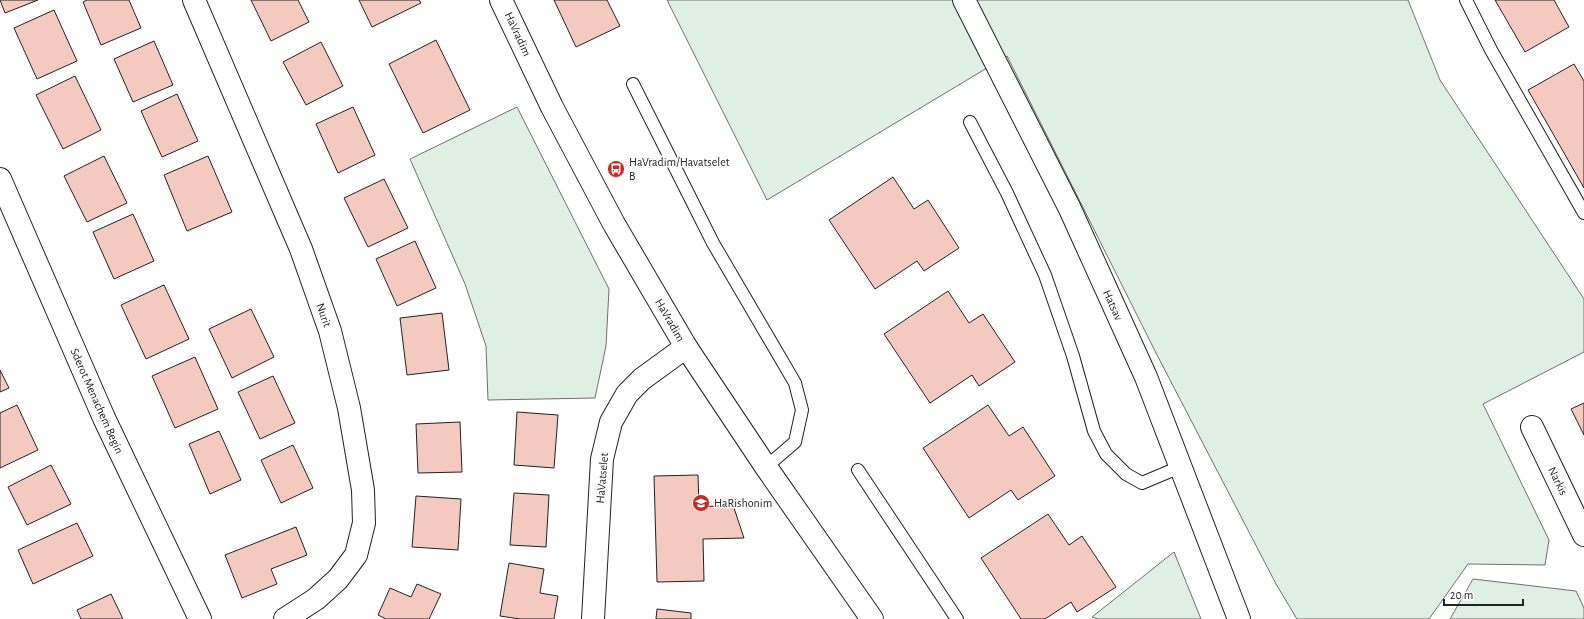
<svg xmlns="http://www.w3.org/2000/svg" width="1584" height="619" font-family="'Alegreya Sans',sans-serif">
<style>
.green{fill:#e0efe3;stroke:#6f6f6f}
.building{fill:#f3c9c0;stroke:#222}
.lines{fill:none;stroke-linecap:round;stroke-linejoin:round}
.service-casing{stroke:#222;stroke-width:14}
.minor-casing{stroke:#222;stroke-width:24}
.tertiary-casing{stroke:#222;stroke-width:24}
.service{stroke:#fff;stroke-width:12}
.minor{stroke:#fff;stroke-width:22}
.tertiary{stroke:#fff;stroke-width:22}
.labels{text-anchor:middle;stroke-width:3;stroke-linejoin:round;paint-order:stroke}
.street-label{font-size:12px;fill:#222;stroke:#fff}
.poi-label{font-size:12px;fill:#222;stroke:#fff;text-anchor:start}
</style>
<rect width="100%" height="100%" fill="#fff"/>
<g class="green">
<polygon points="667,0 1408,0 1440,80 1584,299 1584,352 1483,404 1549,540 1545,565 1468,564 1429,619 1297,619 1276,584 1156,353 1007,56 767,200"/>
<polygon points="517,107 609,289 606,346 595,398 488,400 486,346 465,284 410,159"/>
<polygon points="1174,552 1201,619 1098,619 1092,617"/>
<polygon points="1473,579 1576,591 1584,608 1584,619 1450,619"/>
</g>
<g class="building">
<polygon points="0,0 38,0 5,13"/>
<polygon points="87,0 129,0 141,28 101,45 83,2"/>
<polygon points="251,0 298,0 309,22 271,41"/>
<polygon points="359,0 419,0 421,3 372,27"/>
<polygon points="554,0 607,0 620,26 576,47"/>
<polygon points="1495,0 1554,0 1569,27 1525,52"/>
<polygon points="54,10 77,61 37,79 14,28"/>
<polygon points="436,40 470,110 423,133 389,64"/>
<polygon points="154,41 173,85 133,102 114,59"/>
<polygon points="321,42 343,86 306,105 283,62"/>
<polygon points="1574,64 1584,81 1584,188 1528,90"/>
<polygon points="75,76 101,130 63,149 36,95"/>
<polygon points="177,94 198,141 162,157 141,111"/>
<polygon points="353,107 375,155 338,173 316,124"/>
<polygon points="104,156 127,203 87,222 64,176"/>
<polygon points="208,156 232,212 187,231 164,175"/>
<polygon points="893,177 914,209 928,200 959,248 924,271 917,261 875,289 829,220"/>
<polygon points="384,179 408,228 368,247 344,198"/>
<polygon points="133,214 154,261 114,279 93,232"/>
<polygon points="415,241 436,288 397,306 376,259"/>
<polygon points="164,285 189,339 146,359 121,305"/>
<polygon points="948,291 969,323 983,314 1015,362 979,386 972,375 930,403 884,334"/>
<polygon points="251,309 274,357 232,378 209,329"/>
<polygon points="442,313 449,370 407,375 400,318"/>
<polygon points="195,357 218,409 175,428 152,376"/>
<polygon points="0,370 9,388 0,392"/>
<polygon points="273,376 295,423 260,439 238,392"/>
<polygon points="1584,403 1584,435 1571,409"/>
<polygon points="17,405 38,450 0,468 0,413"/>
<polygon points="988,405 1009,436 1023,427 1055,476 1018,500 1011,490 969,518 923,448"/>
<polygon points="517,412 558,415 554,468 514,465"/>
<polygon points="460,422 462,472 418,473 416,424"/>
<polygon points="219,431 241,480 210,494 189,444"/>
<polygon points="293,445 313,488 281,503 261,460"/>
<polygon points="51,465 71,504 27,525 8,487"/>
<polygon points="698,475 699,507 733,505 744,538 703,539 704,581 657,582 654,476"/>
<polygon points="514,493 549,495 546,547 510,545"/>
<polygon points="416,496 461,499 458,550 412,547"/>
<polygon points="1048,514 1069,545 1082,536 1116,587 1077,612 1071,602 1045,619 1021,619 981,558"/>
<polygon points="77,523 93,556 33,584 18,550"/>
<polygon points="296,527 307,555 271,569 277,584 242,598 225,555"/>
<polygon points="509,563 544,569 540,593 558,596 554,619 520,619 500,616"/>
<polygon points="417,584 441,594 429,619 386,619 378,615 390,588 411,597"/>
<polygon points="111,594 123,619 81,619 77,610"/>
<polygon points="657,609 691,613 691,619 656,619"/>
</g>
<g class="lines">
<g class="service-casing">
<g id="service">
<polyline points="1466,0 1491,50 1584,213"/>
<polyline points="633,84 713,243 795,383 802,410 795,442 766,467"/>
<polyline points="970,122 1007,193 1045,275 1073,356 1094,431 1106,454 1126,474 1142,483 1180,467"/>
<polyline points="858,470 957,619"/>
</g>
</g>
<g class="minor-casing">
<g id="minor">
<polyline points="194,0 301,249 330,331 349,408 363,490 364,523 356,555 338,579 316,599 285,619"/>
<polyline points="964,0 1070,209 1146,377 1239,619"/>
<polyline points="1532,427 1584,535"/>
<polyline points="593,619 602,459 611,422 627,394 642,379 686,347"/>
</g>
</g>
<g class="tertiary-casing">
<g id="tertiary">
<polyline points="501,0 552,107 614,224 686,347 766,467 872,619"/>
<polyline points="0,179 104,418 200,619"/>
</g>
</g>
<use href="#service" class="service"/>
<use href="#minor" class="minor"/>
<use href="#tertiary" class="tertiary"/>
</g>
<defs>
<g id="bus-disc" transform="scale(0.9)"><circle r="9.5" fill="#c62828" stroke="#fff"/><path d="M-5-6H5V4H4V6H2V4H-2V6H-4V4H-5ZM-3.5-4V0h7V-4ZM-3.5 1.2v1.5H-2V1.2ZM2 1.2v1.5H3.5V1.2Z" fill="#fff"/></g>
<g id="school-disc" transform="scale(0.9)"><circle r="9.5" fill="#c62828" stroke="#fff"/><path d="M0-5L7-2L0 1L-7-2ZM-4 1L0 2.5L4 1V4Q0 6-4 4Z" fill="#fff"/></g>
</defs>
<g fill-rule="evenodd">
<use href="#bus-disc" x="616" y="169"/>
<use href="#school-disc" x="701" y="503"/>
</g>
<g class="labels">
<g class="street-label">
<text transform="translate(518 34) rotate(65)" y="4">HaVradim</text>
<text transform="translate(1113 305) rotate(66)" y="4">Hatsav</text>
<text transform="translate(324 315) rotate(71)" y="4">Nurit</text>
<text transform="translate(670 320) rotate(60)" y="4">HaVradim</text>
<text transform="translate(97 401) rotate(66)" y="4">Sderot Menachem Begin</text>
<text transform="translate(602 478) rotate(-85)" y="4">HaVatselet</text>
<text transform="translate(1558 481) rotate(64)" y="4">Narkis</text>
</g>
<g class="poi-label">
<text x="629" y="166">HaVradim/Havatselet<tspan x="629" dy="14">B</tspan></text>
<text x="714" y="507">HaRishonim</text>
</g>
</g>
<path d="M1444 599v6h79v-6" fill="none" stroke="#222222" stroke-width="2"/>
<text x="1450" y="599" font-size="12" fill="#222222" stroke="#ffffff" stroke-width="3" paint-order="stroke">20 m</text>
</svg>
